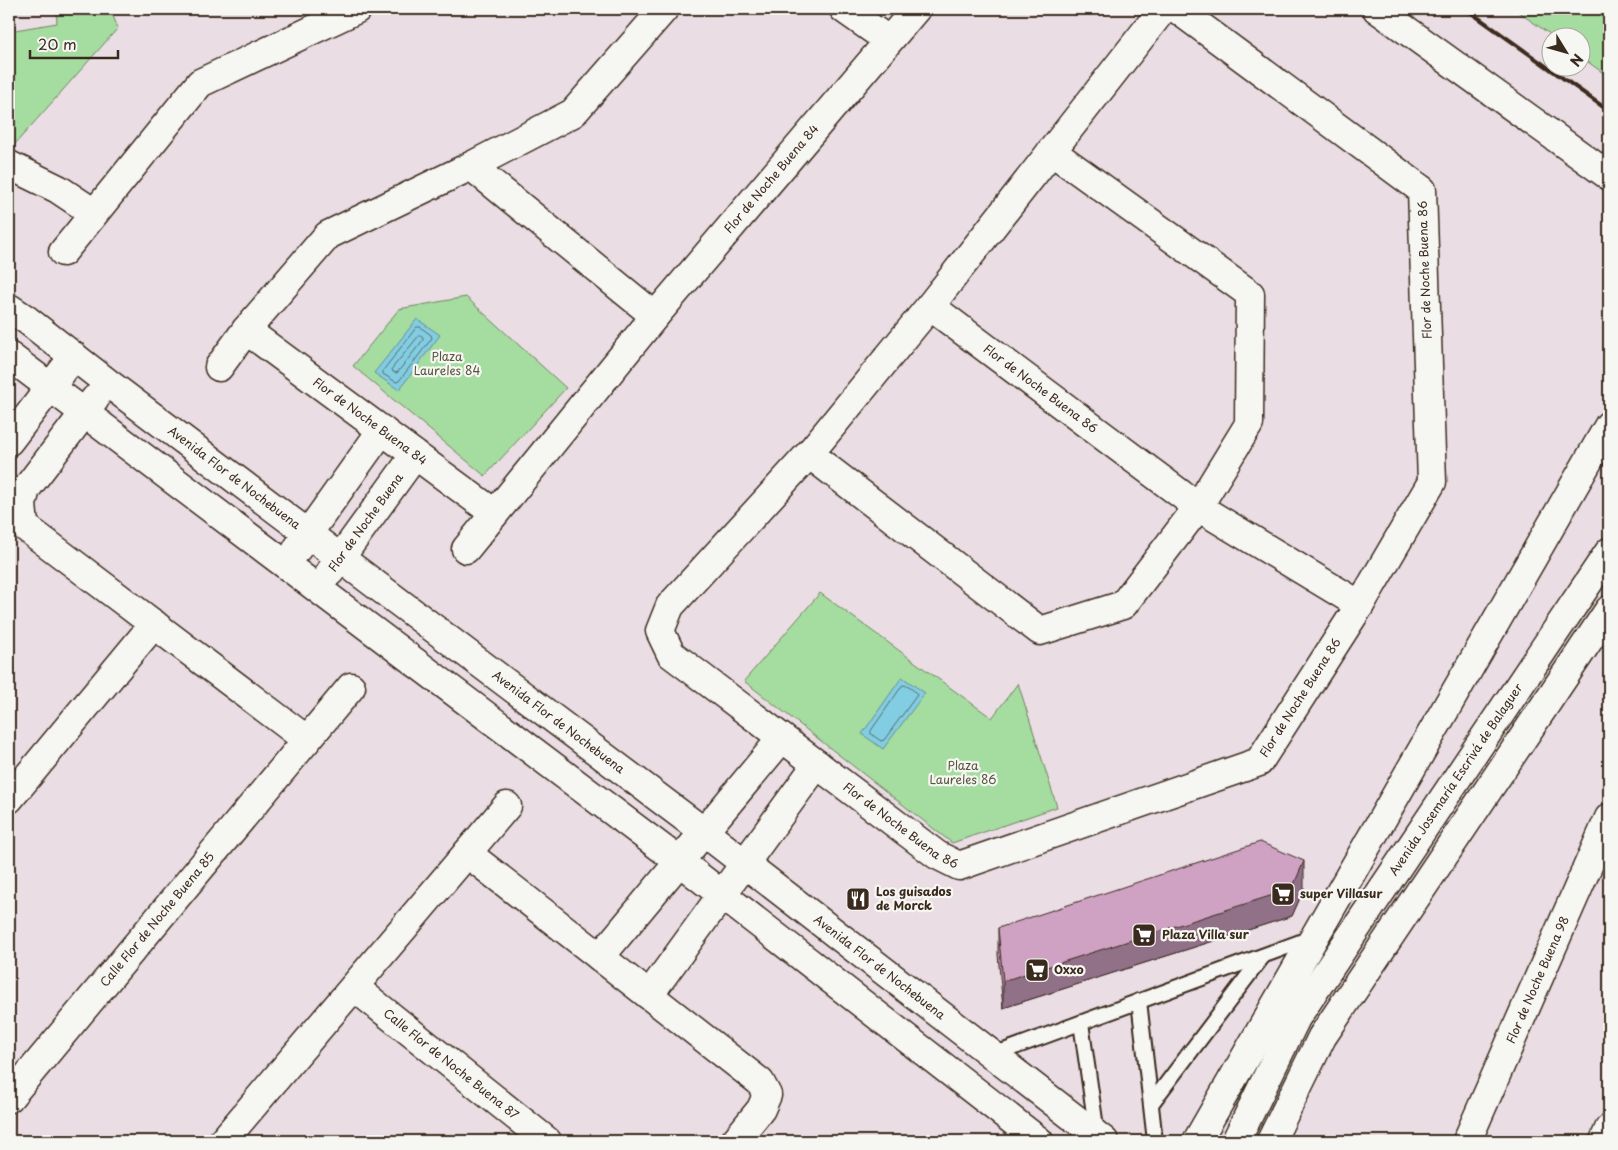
<svg xmlns="http://www.w3.org/2000/svg" width="1618" height="1150" font-family="'Playpen Sans',sans-serif">
<style>
.green{fill:#a5dca0;stroke:#70835f}
.water{fill:#82cde2;stroke:#668c94}
.lines{fill:none;stroke-linecap:round;stroke-linejoin:round}
.shore{stroke:#576b6c;stroke-width:1}
.lane-casing{stroke:#3b2a1e;stroke-width:18}
.street-casing{stroke:#3b2a1e;stroke-width:31}
.secondary-casing{stroke:#3b2a1e;stroke-width:31}
.lane{stroke:#f6f6f2;stroke-width:14}
.street{stroke:#f6f6f2;stroke-width:28}
.secondary{stroke:#f6f6f2;stroke-width:28}
.rail{stroke:#3b2a1e;stroke-width:4}
.wall{fill:#b28ba8;stroke:#3b2a1e}
.shaded-wall{fill:#917188;stroke:#3b2a1e}
.building{fill:#cfa2c3;stroke:#3b2a1e}
.labels{text-anchor:middle;stroke-width:4.5;stroke-linejoin:round;paint-order:stroke}
.street-label{font-size:12px;fill:#3b2a1e;stroke:#f6f6f2}
.park-label{font-size:12px;fill:#56563e;stroke:#f6f6f2}
.poi-label{font-size:12px;font-weight:bold;fill:#3b2a1e;stroke:#f6f6f2;text-anchor:start}
</style>
<rect width="100%" height="100%" fill="#eadde4"/>
<filter id="ink" filterUnits="userSpaceOnUse"><feTurbulence type="fractalNoise" baseFrequency=".02" numOctaves="2"/><feDisplacementMap in="SourceGraphic" scale="10" xChannelSelector="R" yChannelSelector="G"/><feConvolveMatrix kernelMatrix="1 2 1 2 8 2 1 2 1" color-interpolation-filters="sRGB"/></filter>
<g filter="url(#ink)">
<g class="green">
<polygon points="56,9 110,9 118,28 15,144 9,142 9,31 57,23"/>
<polygon points="1514,9 1609,9 1609,77 1581,57 1580,38 1554,37"/>
<polygon points="466,297 566,388 485,476 353,366 399,309"/>
<polygon points="820,593 992,718 1018,683 1057,807 952,843 744,681"/>
</g>
<g class="water">
<polygon points="417,319 440,335 399,390 374,373"/>
<polygon points="902,677 925,693 883,749 862,734"/>
</g>
<g class="lines">
<g class="shore">
<polygon points="417,327 420,327 431,335 432,338 399,381 396,382 383,374 383,371"/>
<polygon points="420,335 423,337 423,340 397,373 393,372 392,369"/>
<path d="M 903,685 C 907,685 916,691 917,695 L 884,740 L 881,741 L 871,734 L 871,731 Z"/>
</g>
<g class="lane-casing">
<g id="lane">
<polyline points="1139,1001 1155,1141"/>
<polyline points="1081,1023 1097,1134"/>
<polyline points="993,1055 1311,938"/>
<polyline points="1151,1104 1263,956"/>
</g>
</g>
<g class="street-casing">
<g id="street">
<polyline points="844,9 888,40"/>
<path id="s1" d="M 1163,9 L 930,306 L 809,454 L 670,606 L 660,631 L 671,654 L 937,855 L 959,866 L 1259,762 L 1360,605 L 1432,482 L 1422,190 L 1177,9"/>
<polyline points="1377,9 1609,176"/>
<polyline points="9,165 58,189 94,213"/>
<polyline points="471,166 655,316"/>
<polyline points="63,252 200,83 357,9"/>
<path id="s2" d="M 930,306 L 1198,507 L 1360,605"/>
<path id="s3" d="M 9,308 L 27,320 L 108,383 L 704,832 L 1104,1141"/>
<path id="s4" d="M 246,330 L 494,513"/>
<polyline points="9,356 680,862 1039,1141"/>
<polyline points="219,367 246,330 328,235 471,166 573,113 664,9"/>
<polyline points="95,399 26,489 22,504 24,526 307,740"/>
<polyline points="9,441 74,356"/>
<polyline points="809,454 1040,631 1123,605 1198,507 1249,424 1250,294 1051,151"/>
<polyline points="297,549 382,430"/>
<path id="s5" d="M 466,549 L 655,316 L 916,9"/>
<path id="s6" d="M 330,572 L 415,455"/>
<polyline points="9,799 154,624"/>
<polyline points="467,853 760,1082 767,1095 761,1109 735,1141"/>
<polyline points="600,957 782,738"/>
<path id="s7" d="M 354,987 L 547,1141"/>
<polyline points="649,995 817,764"/>
<path id="s8" d="M 9,1098 L 351,687"/>
<polyline points="223,1141 507,806"/>
<polyline points="1197,1141 1609,425"/>
<path id="s9" d="M 1467,1141 L 1609,818"/>
<polyline points="1604,1141 1609,1129"/>
</g>
</g>
<g class="secondary-casing">
<g id="secondary">
<path id="s10" d="M 1236,1141 L 1296,1018 L 1609,552"/>
<polyline points="1271,1141 1322,1037 1609,610"/>
</g>
</g>
<use href="#lane" class="lane"/>
<use href="#street" class="street"/>
<use href="#secondary" class="secondary"/>
<polyline class="rail" points="1466,9 1609,111"/>
</g>
<polygon class="wall" points="1304,889 1292,916 1003,1008 998,955 998,928"/>
<polygon class="shaded-wall" points="1304,861 1304,889 1292,916 1003,1008 1003,981"/>
<polygon class="building" points="1260,842 1304,861 1292,889 1003,981 998,928"/>
</g>
<defs>
<g id="supermarket-square" transform="scale(1.25)"><rect x="-9" y="-9" width="18" height="18" rx="4" fill="#3b2a1e" stroke="#f6f6f2"/><path d="M-6-5.5h2.5l.6 2H6L4.5 2H-2.5L-4.4-4H-6ZM-1.5 3.2a1.3 1.3 0 1 0 .1 0ZM3 3.2a1.3 1.3 0 1 0 .1 0Z" fill="#fff"/></g>
<g id="restaurant-square" transform="scale(1.25)"><rect x="-9" y="-9" width="18" height="18" rx="4" fill="#3b2a1e" stroke="#f6f6f2"/><path d="M-5-6h1v4h1v-4h1v4h1v-4h1v5L-1.5 .5V6h-2V.5L-5-1ZM5-6V6H3V1.5H1.5Q1.5-4 5-6Z" fill="#fff"/></g>
</defs>
<g fill-rule="evenodd">
<use href="#supermarket-square" x="1283" y="894"/>
<use href="#restaurant-square" x="858" y="899"/>
<use href="#supermarket-square" x="1144" y="935"/>
<use href="#supermarket-square" x="1037" y="970"/>
</g>
<g class="labels">
<g class="street-label">
<text dy="4" stroke="none"><textPath href="#s5" startOffset="480">Flor de Noche Buena 84</textPath></text>
<text transform="translate(1425 270) rotate(-92)" y="4">Flor de Noche Buena 86</text>
<text dy="4" stroke="none"><textPath href="#s2" startOffset="138">Flor de Noche Buena 86</textPath></text>
<text dy="4" stroke="none"><textPath href="#s4" startOffset="154">Flor de Noche Buena 84</textPath></text>
<text dy="4" stroke="none"><textPath href="#s3" startOffset="282">Avenida Flor de Nochebuena</textPath></text>
<text dy="4" stroke="none"><textPath href="#s6" startOffset="61">Flor de Noche Buena</textPath></text>
<text dy="4" stroke="none"><textPath href="#s1" startOffset="1579">Flor de Noche Buena 86</textPath></text>
<text dy="4" stroke="none"><textPath href="#s3" startOffset="688">Avenida Flor de Nochebuena</textPath></text>
<text dy="4" stroke="none"><textPath href="#s10" startOffset="424">Avenida Josemaría Escrivá de Balaguer</textPath></text>
<text dy="4" stroke="none"><textPath href="#s1" startOffset="1114">Flor de Noche Buena 86</textPath></text>
<text dy="4" stroke="none"><textPath href="#s8" startOffset="232">Calle Flor de Noche Buena 85</textPath></text>
<text dy="4" stroke="none"><textPath href="#s3" startOffset="1092">Avenida Flor de Nochebuena</textPath></text>
<text dy="4" stroke="none"><textPath href="#s9" startOffset="176">Flor de Noche Buena 98</textPath></text>
<text dy="4" stroke="none"><textPath href="#s7" startOffset="124">Calle Flor de Noche Buena 87</textPath></text>
</g>
<g class="park-label">
<text x="447" y="361">Plaza<tspan x="447" dy="14">Laureles 84</tspan></text>
<text x="963" y="770">Plaza<tspan x="963" dy="14">Laureles 86</tspan></text>
</g>
<g class="poi-label">
<text x="876" y="896">Los guisados<tspan x="876" dy="14">de Morck</tspan></text>
<text x="1300" y="898">super Villasur</text>
<text x="1162" y="939">Plaza Villa sur</text>
<text x="1054" y="974">Oxxo</text>
</g>
</g>
<rect width="1618" height="1150" fill="none" stroke="#f6f6f2" stroke-width="30"/>
<rect x="15" y="15" width="1588" height="1120" fill="none" stroke="#3b2a1e" stroke-width="2" filter="url(#ink)"/>
<g transform="translate(1566 52) rotate(127)"><circle r="24" fill="#f6f6f2" stroke="#aba49d"/>
<path d="M0-4L9 19L0 12L-9 19Z" fill="#3b2a1e"/>
<text y="-8" font-size="14" font-weight="bold" text-anchor="middle" fill="#3b2a1e">N</text>
</g>
<path d="M30 50v8h88v-8" fill="none" stroke="#3b2a1e" stroke-width="2.5"/>
<text x="38" y="50" font-size="15" fill="#3b2a1e" stroke="#f6f6f2" stroke-width="4" paint-order="stroke">20 m</text>
</svg>
